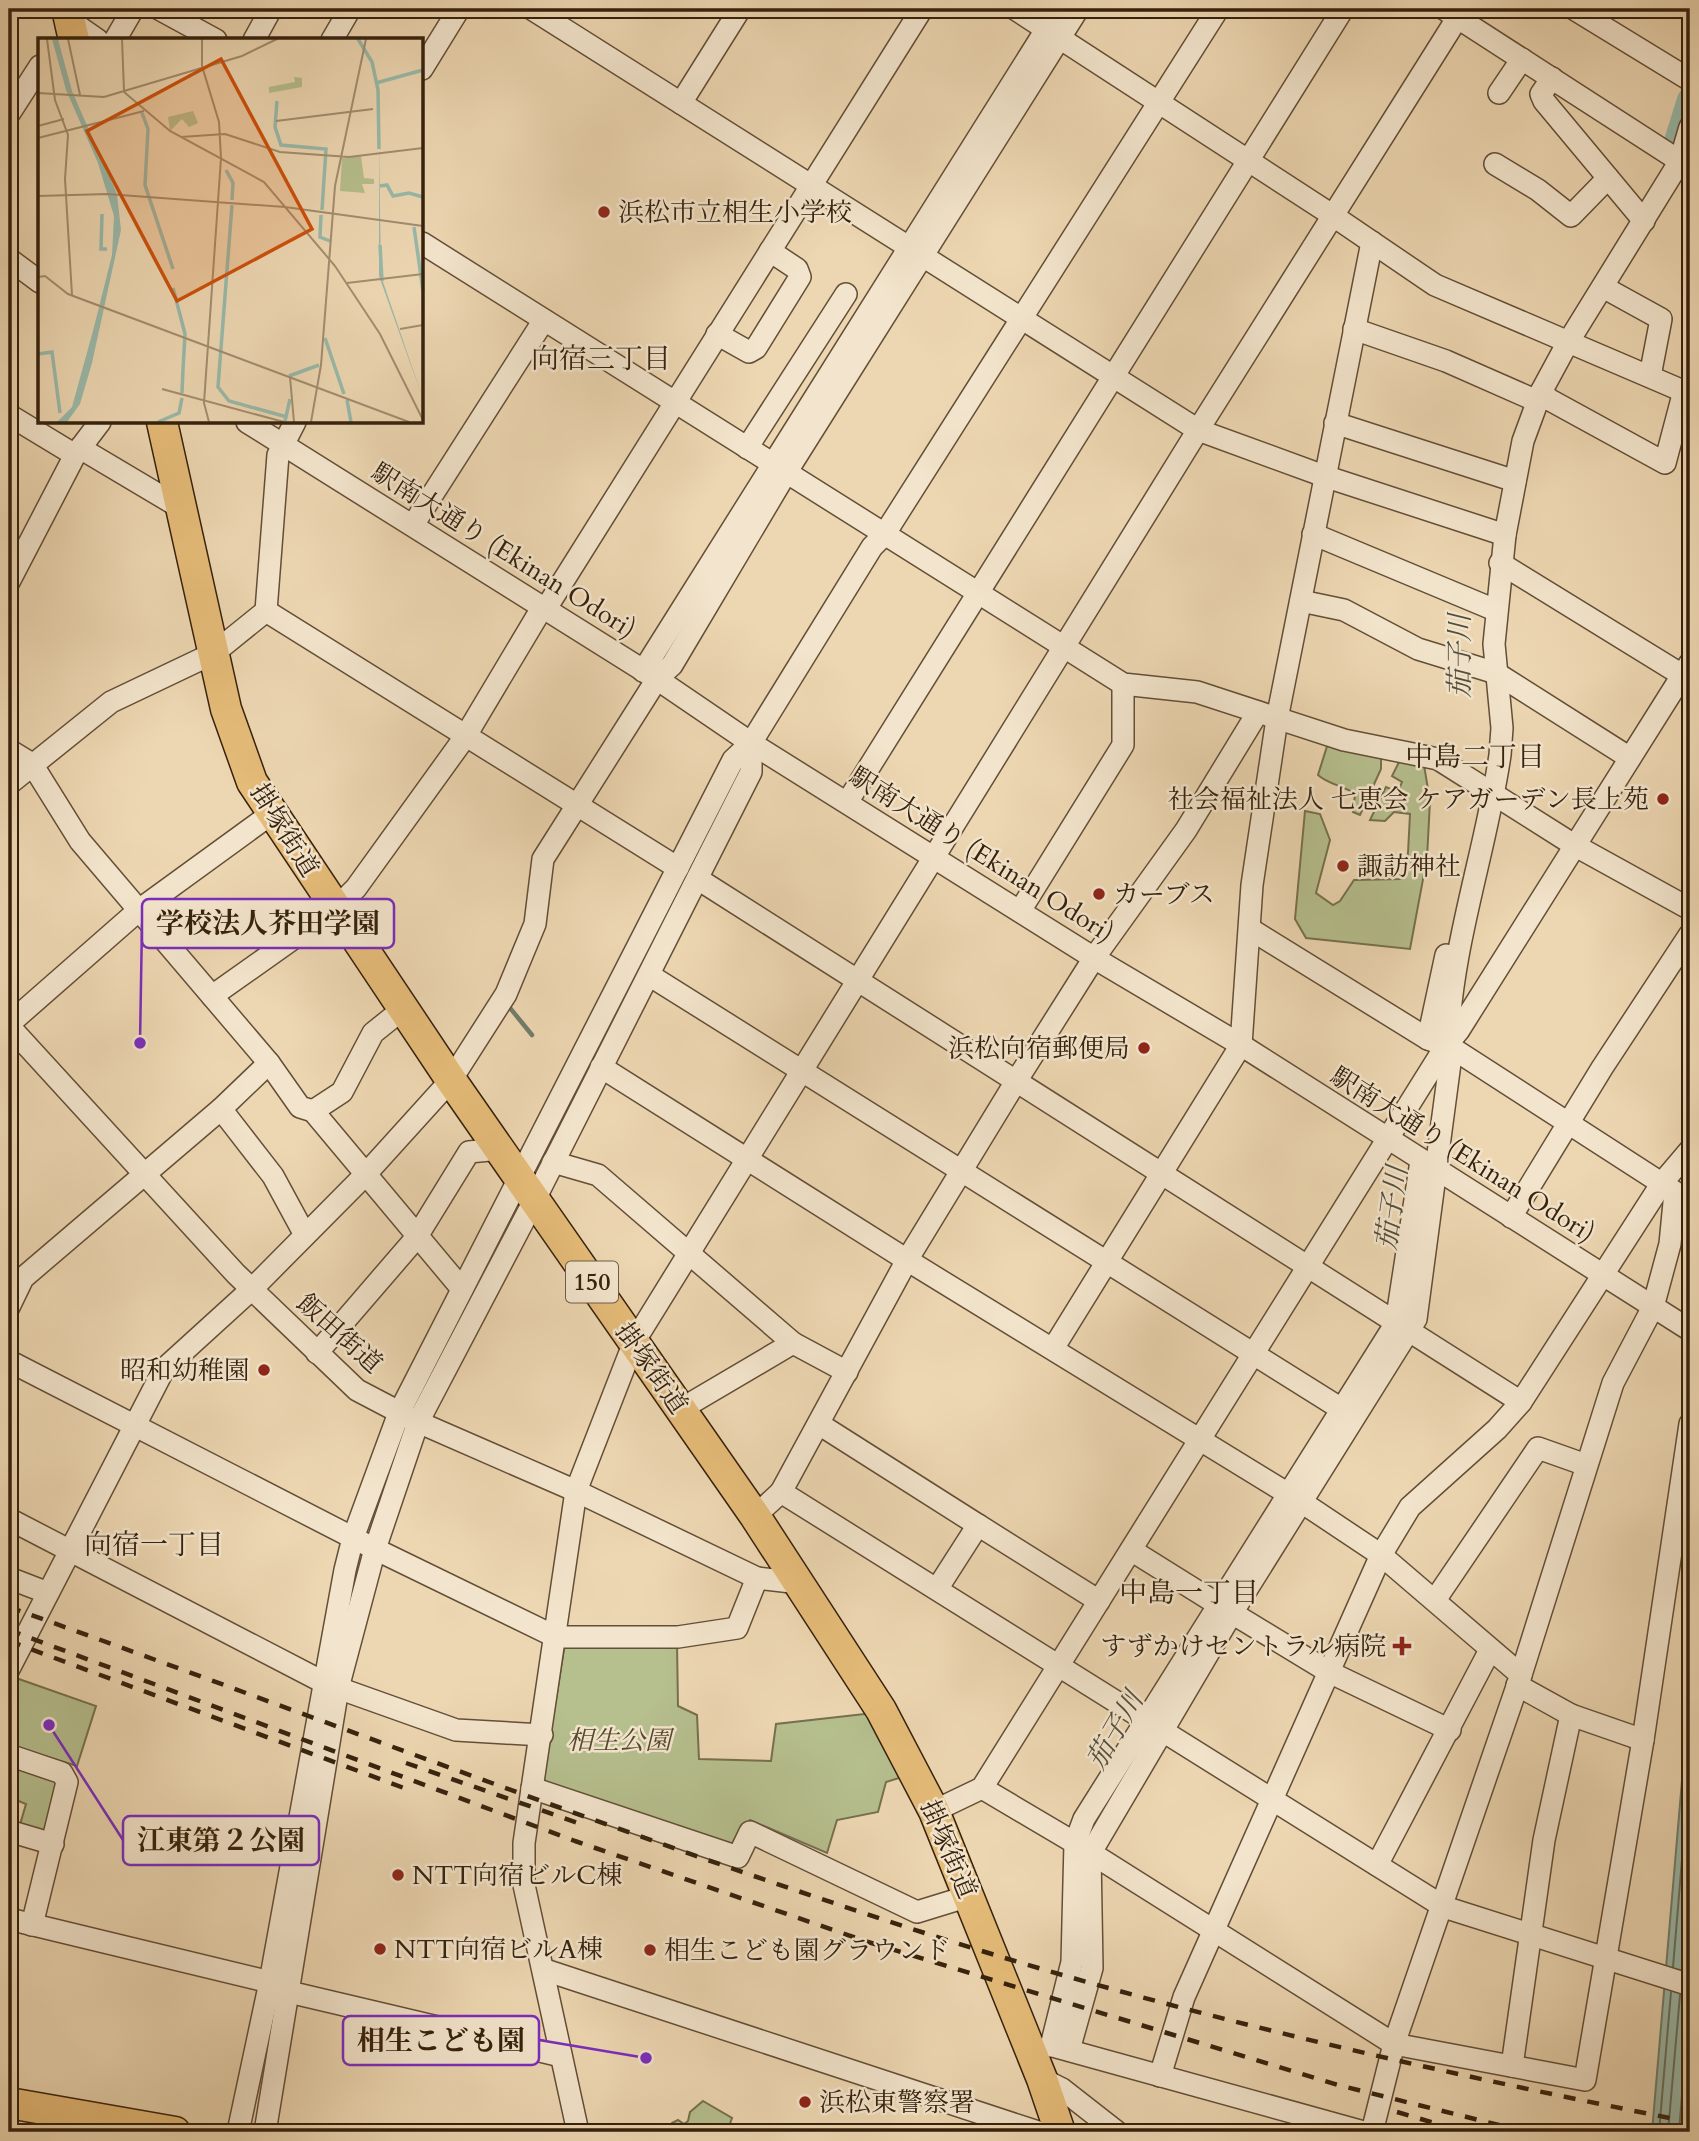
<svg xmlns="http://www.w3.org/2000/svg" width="1699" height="2141" font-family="Cardo,'Noto Serif JP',serif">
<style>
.green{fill:#b6bf8e;stroke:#76704e;stroke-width:2}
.water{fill:#99baab;stroke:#717d6c;stroke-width:2}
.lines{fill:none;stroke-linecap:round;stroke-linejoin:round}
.shore{stroke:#676e5c;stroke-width:2}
.stream{stroke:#717d6c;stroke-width:4.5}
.river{stroke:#99baab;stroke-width:26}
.minor-casing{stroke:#634e36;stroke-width:24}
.highway-casing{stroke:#35210d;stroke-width:33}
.minor{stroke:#f3e5cd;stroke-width:21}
.highway{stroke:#e6bc79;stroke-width:30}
.rail{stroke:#35210d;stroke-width:4.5;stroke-dasharray:12 12;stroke-linecap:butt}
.poi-dot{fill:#8f2418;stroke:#f3e5cd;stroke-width:2.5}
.labels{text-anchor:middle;stroke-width:5;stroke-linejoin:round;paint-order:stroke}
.shield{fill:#f3e5cd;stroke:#6e5c47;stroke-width:2}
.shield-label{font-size:24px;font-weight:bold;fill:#35210d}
.poi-label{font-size:26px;fill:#35210d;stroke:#f3e5cd;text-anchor:start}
.street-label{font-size:26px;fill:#35210d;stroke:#f3e5cd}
.park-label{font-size:26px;font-style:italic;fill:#55482d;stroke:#f3e5cd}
.neighbourhood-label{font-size:28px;fill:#35210d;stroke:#f3e5cd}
.water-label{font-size:28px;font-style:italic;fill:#534f3c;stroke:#f3e5cd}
.inset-river{fill:none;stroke:#99baab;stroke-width:3.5}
.inset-road{fill:none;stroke:#a38e70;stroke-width:2}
.view{fill:#cd510c;fill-opacity:0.15;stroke:#cd510c;stroke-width:3.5}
.inset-edge{fill:none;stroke:#35210d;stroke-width:3.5}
.leader{fill:none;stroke:#7b2cbf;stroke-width:2.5}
.callout-dot{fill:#7b2cbf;stroke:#f3e5cd;stroke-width:2.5}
.callout{fill:#f3e5cd;stroke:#7b2cbf;stroke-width:2.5}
.callout-label{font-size:28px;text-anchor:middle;font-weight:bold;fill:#35210d}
</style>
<rect width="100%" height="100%" fill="#edd7b2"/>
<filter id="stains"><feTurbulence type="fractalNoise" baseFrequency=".00286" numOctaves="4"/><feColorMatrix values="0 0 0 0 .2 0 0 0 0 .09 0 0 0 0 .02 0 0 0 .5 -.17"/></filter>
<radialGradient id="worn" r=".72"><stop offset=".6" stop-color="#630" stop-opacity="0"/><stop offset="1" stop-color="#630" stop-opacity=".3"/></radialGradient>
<g class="green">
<path d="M 1328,743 L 1381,758 L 1381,769 L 1360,815 L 1353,812 L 1355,794 C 1343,785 1329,785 1318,775 Z"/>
<polygon points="1400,760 1424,765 1430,801 1427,858 1410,949 1306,938 1295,919 1305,811 1320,814 1330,840 1316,893 1333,905 1340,901 1354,880 1402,879 1408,853 1410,814 1394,812 1385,821 1370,820 1386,787 1398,792 1402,782 1392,776"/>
<polygon points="565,1643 677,1644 678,1706 697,1715 699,1759 771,1761 776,1724 882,1712 912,1774 886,1782 878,1812 837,1820 827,1853 750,1820 733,1846 543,1781"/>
<polygon points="16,1678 96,1706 77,1766 9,1745 9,1685"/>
<polygon points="9,1762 54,1777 59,1787 47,1832 19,1828 26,1804 9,1797"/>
<polygon points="703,2101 732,2118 727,2132 671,2132 672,2123 678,2120 684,2124 688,2121 690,2112"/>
</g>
<polygon class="water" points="1690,1689 1690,2132 1652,2132 1687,1722"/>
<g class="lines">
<g class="shore">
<polyline points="1673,1967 1690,1764"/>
<polyline points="1682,1970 1690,1869"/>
<polyline points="1659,2132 1671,1992"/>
<polyline points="1668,2132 1680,1995"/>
<polyline points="1679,2132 1690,1997"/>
</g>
<polyline class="stream" points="506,1003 532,1035"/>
<g class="river">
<polyline points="1675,148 1690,100"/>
<polyline points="1085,1851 1088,1837 1133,1758"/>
</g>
<g class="minor-casing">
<g id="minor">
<polyline points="159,9 216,40"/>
<path d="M 532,9 L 1198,430 L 1324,476 L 1505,535 L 1494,644 L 1502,728 L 1500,755 C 1486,851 1451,946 1448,1043"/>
<polyline points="1015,9 1332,215 1435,285 1690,394"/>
<polyline points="1444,9 1689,167"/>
<polyline points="1574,9 1690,80"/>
<polyline points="65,17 98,40"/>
<polyline points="115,40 133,9"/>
<polyline points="254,40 271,9"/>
<polyline points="332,40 350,9"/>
<polyline points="422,69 459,9"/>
<polyline points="1552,78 1541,94 1544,101 1644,221"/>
<polyline points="1499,93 1522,59"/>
<polyline points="681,103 740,9"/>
<polyline points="9,114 40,66"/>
<polyline points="1495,164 1538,190 1571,216 1608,178"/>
<polyline points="422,243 1123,684 1197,692 1344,740 1438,759 1574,845 1690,909"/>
<polyline points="9,259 40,282"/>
<polyline points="1603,287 1661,319 1650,376"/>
<polyline points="1354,329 1446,361 1537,401"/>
<polyline points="717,334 749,352 756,348 800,277 797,269 770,251"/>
<polyline points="1541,392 1550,400 1665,463 1684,391"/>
<polyline points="9,415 75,455"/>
<polyline points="247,422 657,679 751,743 1094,958 1241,1045 1690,1330"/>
<polyline points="1335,423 1515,481"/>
<polyline points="80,448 181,508"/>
<polyline points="747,448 846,294"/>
<polyline points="413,525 544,320"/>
<polyline points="1313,534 1495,610"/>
<polyline points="1505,535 1523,441 1541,392 1567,344 1680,161 1690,127"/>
<polyline points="1500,563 1682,675"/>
<polyline points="9,582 75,455 100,422"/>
<polyline points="1301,601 1344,610 1418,649 1496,673 1630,758"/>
<polyline points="545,610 922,9"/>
<polyline points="266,611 678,868"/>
<polyline points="643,671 1059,9"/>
<polyline points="9,750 32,764 80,841 269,1063 300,1107 313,1111 462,1289"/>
<polyline points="9,784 111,702 214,653 266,611 278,455 295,422"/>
<polyline points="848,801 1343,9"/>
<polyline points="698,879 1521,1402"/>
<polyline points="1020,911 1123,745 1123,684"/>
<polyline points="1250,929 1428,1039 1452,1048 1675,1192 1670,1244 1653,1307 1613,1383 1521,1675 1394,2044 1585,2080 1643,1740 1690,1424"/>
<polyline points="649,975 1343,1410"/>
<polyline points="212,996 335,909 356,888 465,737 542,608"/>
<polyline points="9,1024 139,910 271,814"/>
<polyline points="9,1026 236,1274 357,1390 418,1422 576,1491 757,1578 800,1583"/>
<polyline points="1428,1039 1446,955"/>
<polyline points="601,1067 907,1260 1303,1503 1381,1555 1521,1675"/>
<polyline points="221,1109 273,1176 305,1235"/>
<polyline points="313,1111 342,1092 373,1033 403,1009"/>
<polyline points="553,1162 598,1175 793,1343 847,1372"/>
<polyline points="1511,1217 1602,1068 1690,934"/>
<polyline points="9,1307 23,1278 221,1109 269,1063"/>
<polyline points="1054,1347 1241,1045 1252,885 1277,719 1372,242"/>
<polyline points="317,1353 416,1238 469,1152 500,1149"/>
<polyline points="9,1361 375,1549 556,1637 678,1637 737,1628 757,1578"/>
<polyline points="681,1409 793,1343"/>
<polyline points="819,1424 978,1525 937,1589"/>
<polyline points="781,1492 907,1260 1015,1083 1094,958 1186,830 1258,712"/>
<polyline points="755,1516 781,1492 1444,1907 1690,1985"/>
<polyline points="9,1519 323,1682"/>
<polyline points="978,1525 1099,1601"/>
<polyline points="1131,1550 1219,1605"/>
<polyline points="9,1578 48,1593"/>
<polyline points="1435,1600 1538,1448 1586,1465"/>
<polyline points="1232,1613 1329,1672 1450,1730"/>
<polyline points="9,1669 164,1369 252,1289 365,1175 451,1080 506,994 535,924 543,859 657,679 672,665 789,468 1078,9"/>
<polyline points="1517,1685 1571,1715 1643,1740"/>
<polyline points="338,1688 456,1730 542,1735"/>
<polyline points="9,1755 62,1773 67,1782 32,1925"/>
<polyline points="532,1788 738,1857 750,1832 917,1912 969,1896"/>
<polyline points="982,1788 1075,1843 1394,2044 1372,2132"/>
<polyline points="934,1811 982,1788 1445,1047 1459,1030 1690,663"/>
<polyline points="9,1831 53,1844"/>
<polyline points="1377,1865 1490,1650"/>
<polyline points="9,1919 270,1982"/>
<polyline points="545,1970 1038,2132"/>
<polyline points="289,1992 561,2056"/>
<polyline points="1051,2046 1072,1962 1075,1843 1084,1819 1396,1323 1421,1161"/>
<polyline points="1056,2047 1364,2132"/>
<polyline points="1069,2050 1092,1968 1090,1854 1232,1613 1416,1319 1452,1048"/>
<polyline points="1512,2066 1544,1840 1571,1715"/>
<polyline points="1160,2076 1184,1997 1381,1555 1410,1507 1497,1429 1521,1402 1662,1183 1690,1150"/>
<polyline points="1042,2079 1062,2089 1117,2132"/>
<polyline points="238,2132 270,1982 345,1570 353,1538 399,1413 733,760 751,743 872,547 884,535 1218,9"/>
<polyline points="265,2132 338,1688 375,1549 418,1422 535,1199 751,772 751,743"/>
<polyline points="578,2132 524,1885 524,1843 576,1491 634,1342 1198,430 1463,9"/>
</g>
</g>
<g class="highway-casing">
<g id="highway">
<polyline points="67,9 74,40"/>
<polyline points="162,422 226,709 252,782 451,1080 755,1516 881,1710 934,1811 1042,2079 1060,2132"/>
<polyline points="9,2103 175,2132"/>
</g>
</g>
<use href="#minor" class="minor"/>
<use href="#highway" class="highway"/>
<g class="rail">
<path d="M 9,1607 C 317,1717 623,1836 934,1936 C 1181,2015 1436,2072 1690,2122"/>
<polyline points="9,1630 575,1841 868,1942 1338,2085 1527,2132"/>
<polyline points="9,1641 412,1791"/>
<polyline points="406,1763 578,1823"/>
<polyline points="1397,2112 1465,2132"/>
</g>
</g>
<g class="poi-dot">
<circle cx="604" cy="212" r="7"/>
<circle cx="1663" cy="799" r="7"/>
<circle cx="1343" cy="866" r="7"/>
<circle cx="1099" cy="894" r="7"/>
<circle cx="1144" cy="1048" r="7"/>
<circle cx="264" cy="1370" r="7"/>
<path d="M1398.5 1635.5h7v7h7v7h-7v7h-7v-7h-7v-7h7z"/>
<circle cx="398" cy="1875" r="7"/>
<circle cx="380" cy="1949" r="7"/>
<circle cx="650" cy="1950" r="7"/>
<circle cx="805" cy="2102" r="7"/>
</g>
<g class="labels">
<rect class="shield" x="566" y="1261.5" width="52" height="41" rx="5"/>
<g class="shield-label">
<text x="592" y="1290">150</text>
</g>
<g class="poi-label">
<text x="618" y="221">浜松市立相生小学校</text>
<text x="1649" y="808" text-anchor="end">社会福祉法人 七恵会 ケアガーデン長上苑</text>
<text x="1357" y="875">諏訪神社</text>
<text x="1113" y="903">カーブス</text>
<text x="1130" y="1057" text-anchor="end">浜松向宿郵便局</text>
<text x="250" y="1379" text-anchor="end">昭和幼稚園</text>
<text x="1386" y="1655" text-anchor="end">すずかけセントラル病院</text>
<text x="412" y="1884">NTT向宿ビルC棟</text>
<text x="394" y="1958">NTT向宿ビルA棟</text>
<text x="664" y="1959">相生こども園グラウンド</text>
<text x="819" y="2111">浜松東警察署</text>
</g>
<g class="street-label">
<text transform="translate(504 550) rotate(32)" y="9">駅南大通り (Ekinan Odori)</text>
<text transform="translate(285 830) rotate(58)" y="9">掛塚街道</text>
<text transform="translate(982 854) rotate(32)" y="9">駅南大通り (Ekinan Odori)</text>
<text transform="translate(1463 1154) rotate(32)" y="9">駅南大通り (Ekinan Odori)</text>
<text transform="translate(340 1333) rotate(42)" y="9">飯田街道</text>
<text transform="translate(652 1368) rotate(55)" y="9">掛塚街道</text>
<text transform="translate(949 1849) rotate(67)" y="9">掛塚街道</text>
</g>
<g class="park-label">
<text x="619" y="1749">相生公園</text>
</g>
<g class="neighbourhood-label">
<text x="601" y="368">向宿三丁目</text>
<text x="1475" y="766">中島二丁目</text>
<text x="154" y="1554">向宿一丁目</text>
<text x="1189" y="1602">中島一丁目</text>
</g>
<g class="water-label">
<text transform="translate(1459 656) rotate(-90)" y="10">茄子川</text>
<text transform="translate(1391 1208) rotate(-82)" y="10">茄子川</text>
<text transform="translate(1114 1730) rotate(-60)" y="10">茄子川</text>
</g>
</g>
<g transform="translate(38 38)">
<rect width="385" height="385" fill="#edd7b2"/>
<path d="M 256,39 L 264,40 L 264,49 L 231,55 L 231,49 L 257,44 ZM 155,73 L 160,85 L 151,89 L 144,81 L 132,93 L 130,79 ZM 323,118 L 326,140 L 336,141 L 336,146 L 324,146 L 327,155 L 302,153 L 304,120 Z" fill="#b6bf8e"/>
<path d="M 14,1 L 20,1 L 34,53 L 79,156 L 83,192 L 54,325 L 42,366 L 29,384 L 19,384 L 34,369 L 56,289 L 74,217 L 76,178 L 60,125 L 28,52 ZM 341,106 L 343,238 L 385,361 L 341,238 Z" fill="#99baab"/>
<path class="inset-river" d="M 320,1 L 334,24 L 340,52 L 341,111M 338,45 L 385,32M 239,63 L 237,89 L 243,107 L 288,111 L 284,172M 104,75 L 110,91 L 107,147 L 135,231M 188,132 L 195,145 L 194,162M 342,148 L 349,147 L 355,158 L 371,155 L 385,159M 194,167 L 180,349 L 191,363 L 249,379M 64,176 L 63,211 L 69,211M 283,177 L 282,199 L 292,203M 376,189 L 385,253M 342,207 L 344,243M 135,250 L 147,296 L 145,331M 287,300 L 306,356M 0,316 L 14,314 L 22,375M 251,338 L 281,327M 144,355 L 145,331M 309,362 L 313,384M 247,383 L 252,361M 120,384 L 141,375 L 144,360"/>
<path class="inset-road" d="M 9,1 L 17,62 L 30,97 L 27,141 L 34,257M 30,1 L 42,57M 84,1 L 86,53M 164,1 L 164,28 L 181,84 L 183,120 L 166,365 L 171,384M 86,54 L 132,93 L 226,144 L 297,228 L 342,296 L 385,382M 0,55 L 66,59 L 204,18 L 239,1M 238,83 L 335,71M 0,88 L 26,81M 143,99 L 187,96 L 242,114 L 311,119 L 385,110M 0,100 L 106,73M 0,158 L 69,156 L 247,169 L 385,188M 0,239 L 7,238 L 30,256 L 371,384M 309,245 L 385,236M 362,291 L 385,287M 252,339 L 256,384M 124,351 L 246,384M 273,384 L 283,327 L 297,148 L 328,1"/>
<path class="view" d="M 183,21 L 274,191 L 139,263 L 49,93 Z"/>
<rect width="385" height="385" class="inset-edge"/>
</g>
<path class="leader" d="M140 1043L142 924M49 1725L123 1840M646 2058L539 2040"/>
<g class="callout-dot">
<circle cx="140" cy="1043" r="7"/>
<circle cx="49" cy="1725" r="7"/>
<circle cx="646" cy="2058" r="7"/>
</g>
<g class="callout">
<rect x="142" y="899" width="252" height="49" rx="7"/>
<rect x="123" y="1816" width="196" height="49" rx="7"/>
<rect x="343" y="2016" width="196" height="49" rx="7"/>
</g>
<g class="callout-label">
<text x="268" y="933">学校法人芥田学園</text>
<text x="221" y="1850">江東第２公園</text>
<text x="441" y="2050">相生こども園</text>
</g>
<rect width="1699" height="2141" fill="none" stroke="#edd7b2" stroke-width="35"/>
<rect x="10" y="10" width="1678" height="2120" fill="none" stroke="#35210d" stroke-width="3.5"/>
<rect x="18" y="18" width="1664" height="2106" fill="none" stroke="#35210d" stroke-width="2"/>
<rect width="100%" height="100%" filter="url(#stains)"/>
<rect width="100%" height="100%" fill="url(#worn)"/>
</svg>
